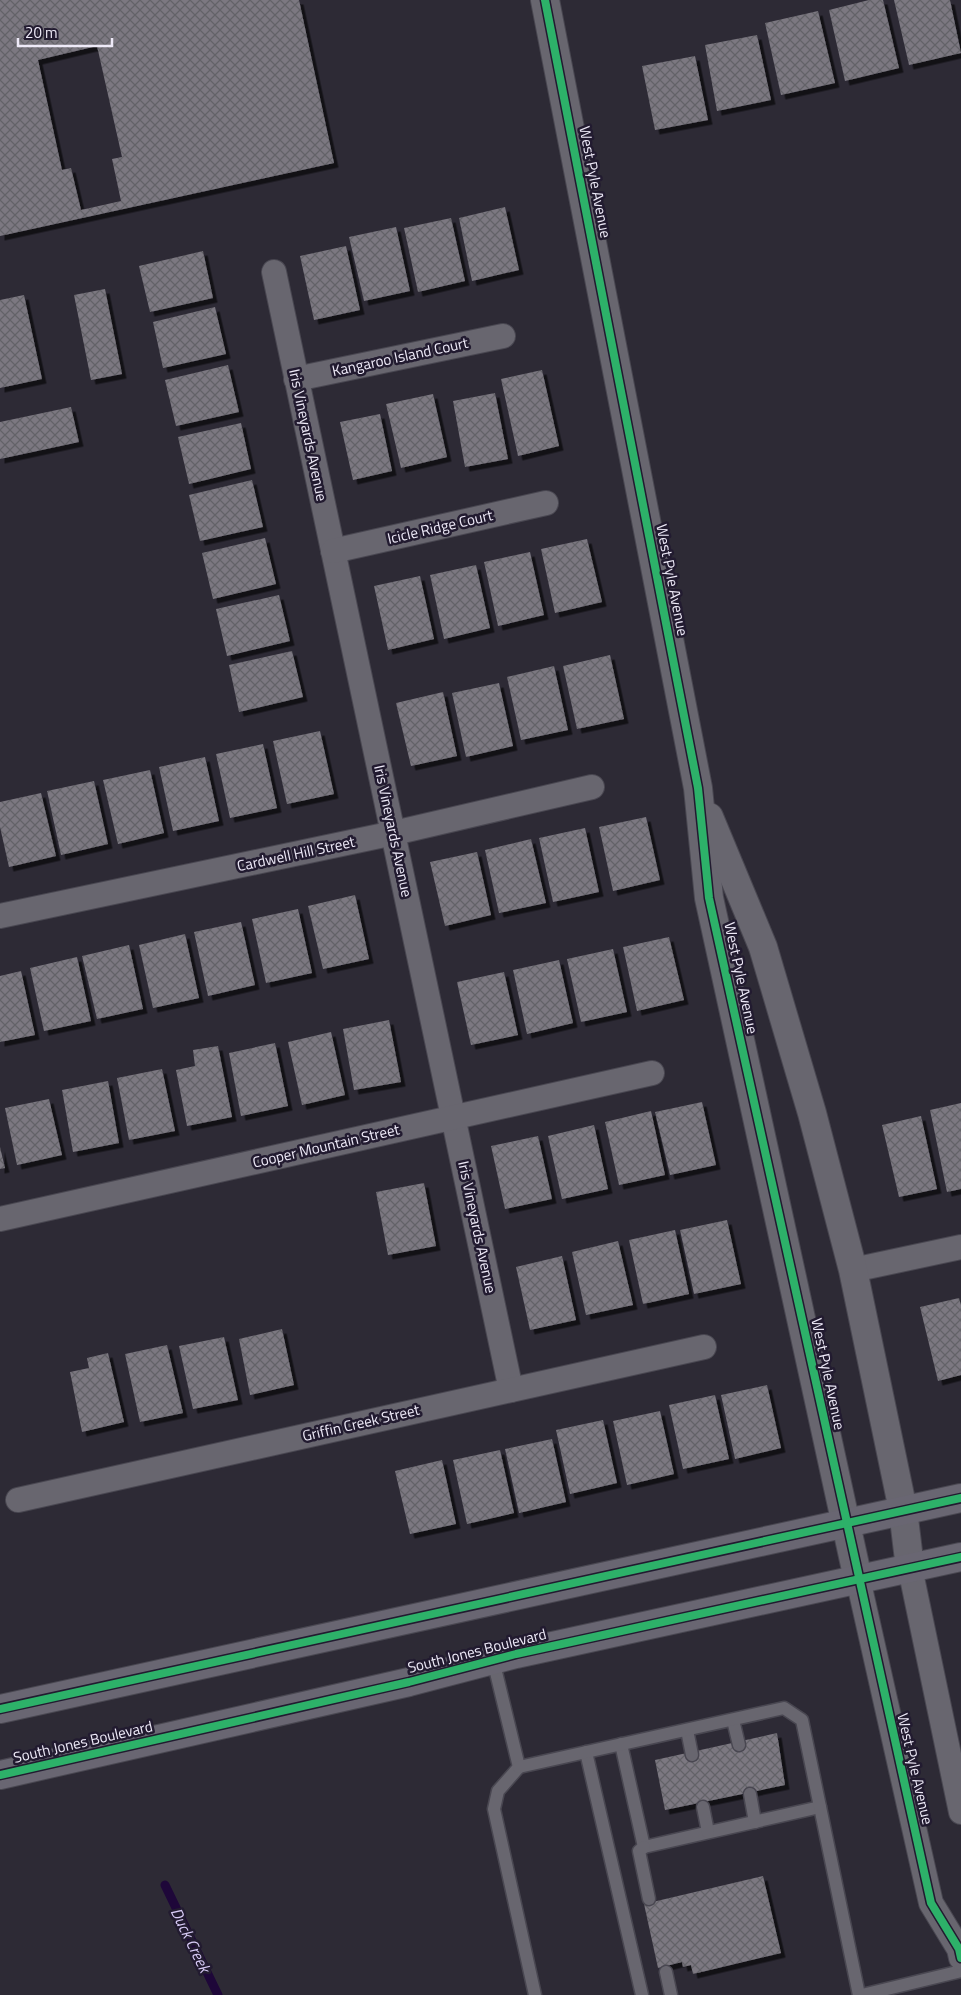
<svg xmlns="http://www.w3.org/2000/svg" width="961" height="1995" font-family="'Titillium Web',sans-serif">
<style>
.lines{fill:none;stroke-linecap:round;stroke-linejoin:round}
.stream{stroke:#1e0739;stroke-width:9}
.building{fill:url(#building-cross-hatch);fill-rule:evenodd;filter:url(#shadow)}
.service-casing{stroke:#494751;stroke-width:15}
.minor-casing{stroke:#494751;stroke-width:26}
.tertiary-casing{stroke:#494751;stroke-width:30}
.primary-casing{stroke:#494751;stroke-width:30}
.service{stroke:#68666f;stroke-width:12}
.minor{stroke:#68666f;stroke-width:24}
.tertiary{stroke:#68666f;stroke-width:28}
.primary{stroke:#696672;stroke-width:28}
.cycleway-casing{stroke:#221b30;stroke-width:11}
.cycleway{stroke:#2db169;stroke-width:8}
.labels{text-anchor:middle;stroke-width:5;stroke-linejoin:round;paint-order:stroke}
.street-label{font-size:15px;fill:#eeeaf8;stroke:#221b30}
.water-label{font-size:16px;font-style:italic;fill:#d8cbf6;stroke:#221b30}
</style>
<defs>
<pattern id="building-cross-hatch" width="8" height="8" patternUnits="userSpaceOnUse" patternTransform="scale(1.25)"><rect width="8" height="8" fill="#7b7881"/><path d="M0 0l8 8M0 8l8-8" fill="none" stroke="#646268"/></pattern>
<filter id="shadow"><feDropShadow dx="4.5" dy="4.5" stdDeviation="0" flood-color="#0009"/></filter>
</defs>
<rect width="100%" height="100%" fill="#2d2a35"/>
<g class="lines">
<polyline class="stream" points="165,1885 218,1995"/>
</g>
<g class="building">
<path d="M 0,0 L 299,0 L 334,163 L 0,236 ZM 97,46 L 122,157 L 112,159 L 121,201 L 81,210 L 71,168 L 62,170 L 38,60 Z"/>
<polygon points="869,0 883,0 899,68 845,81 829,10"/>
<polygon points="894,0 950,0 961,53 909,65"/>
<polygon points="818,11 835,83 781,95 765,23"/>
<polygon points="757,35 771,100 717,111 705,45"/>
<polygon points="695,56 708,120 655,130 642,66"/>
<polygon points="505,207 519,270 472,281 459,218"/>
<polygon points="451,218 465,281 418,292 404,228"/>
<polygon points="396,227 410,291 364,301 349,237"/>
<polygon points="346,246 360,310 314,320 300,256"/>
<polygon points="203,251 213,298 150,312 139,266"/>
<polygon points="105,289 122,374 91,380 74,295"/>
<polygon points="24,295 42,379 0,388 0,300"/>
<polygon points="215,307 226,354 163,368 153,322"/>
<polygon points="228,365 239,412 176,426 165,380"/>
<polygon points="542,370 559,446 518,456 501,379"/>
<polygon points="495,393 508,459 465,467 453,401"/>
<polygon points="433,394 447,457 401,468 386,404"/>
<polygon points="71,407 79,442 0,459 0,422"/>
<polygon points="380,414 392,471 353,480 340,422"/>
<polygon points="241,423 251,469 189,484 178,437"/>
<polygon points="252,480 263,527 200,541 189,495"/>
<polygon points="265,538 276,584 213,599 202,553"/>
<polygon points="587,539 602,602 555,613 541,549"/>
<polygon points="530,552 544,615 498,626 484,562"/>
<polygon points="476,565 490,628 444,639 430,575"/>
<polygon points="420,576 434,639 388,650 374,586"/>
<polygon points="279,595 290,641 227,656 216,609"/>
<polygon points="292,651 303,697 239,712 229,665"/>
<polygon points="610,655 624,719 577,729 563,666"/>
<polygon points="554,666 568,730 521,740 507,677"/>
<polygon points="499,683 513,746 466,757 452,693"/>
<polygon points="443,692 457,756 411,766 396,703"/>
<polygon points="320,731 334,794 287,804 273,741"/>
<polygon points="263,744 277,808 230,818 216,754"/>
<polygon points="205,757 219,821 173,831 159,767"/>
<polygon points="150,770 164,833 118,844 103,780"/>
<polygon points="94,781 108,844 61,855 47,791"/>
<polygon points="41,793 56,856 9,867 0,827 0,802"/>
<polygon points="646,817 660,880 613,891 599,827"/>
<polygon points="585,828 599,892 553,902 539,838"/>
<polygon points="531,839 546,903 499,913 485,850"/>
<polygon points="477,852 491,915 445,926 430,862"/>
<polygon points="355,895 369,959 323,969 308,906"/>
<polygon points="298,909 312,973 266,983 252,919"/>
<polygon points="241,922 255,985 208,996 194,932"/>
<polygon points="185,934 199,998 153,1008 139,945"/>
<polygon points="669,937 684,1000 637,1011 623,947"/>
<polygon points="129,945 143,1009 97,1019 82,956"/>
<polygon points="613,949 627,1012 581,1022 567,959"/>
<polygon points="77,957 91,1021 44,1031 30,968"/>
<polygon points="559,960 573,1023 527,1034 513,970"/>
<polygon points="21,971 35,1035 0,1042 0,976"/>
<polygon points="504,972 518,1035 471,1045 457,982"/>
<polygon points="389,1020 401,1082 354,1090 343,1029"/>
<polygon points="331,1032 345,1095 302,1105 288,1042"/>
<polygon points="275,1043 288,1106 241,1116 229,1053"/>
<polygon points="218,1046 232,1117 187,1126 176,1070 195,1066 193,1050"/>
<polygon points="162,1069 175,1131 129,1140 117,1078"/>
<polygon points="108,1081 119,1143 73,1152 62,1090"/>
<polygon points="49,1099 62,1155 17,1165 5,1108"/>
<polygon points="702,1102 716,1165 670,1175 655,1112"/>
<polygon points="961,1103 961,1189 947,1192 930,1110"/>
<polygon points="651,1111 665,1175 619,1185 605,1122"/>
<polygon points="921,1116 937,1189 899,1197 882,1125"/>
<polygon points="594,1125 608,1189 562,1199 548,1136"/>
<polygon points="538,1136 552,1199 505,1209 491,1146"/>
<polygon points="0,1147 5,1168 0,1169"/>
<polygon points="424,1183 436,1246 388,1255 376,1192"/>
<polygon points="727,1220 741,1284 694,1294 680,1230"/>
<polygon points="675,1230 689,1294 643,1304 629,1240"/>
<polygon points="618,1241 633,1305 586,1315 572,1252"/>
<polygon points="562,1256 576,1320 530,1330 516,1267"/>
<polygon points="959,1298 961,1305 961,1375 938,1381 920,1307"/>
<polygon points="282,1329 294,1385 250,1395 239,1339"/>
<polygon points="224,1337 238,1400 193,1409 179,1346"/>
<polygon points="167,1345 183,1413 140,1422 125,1354"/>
<polygon points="108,1353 124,1422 82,1432 70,1372 89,1368 87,1358"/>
<polygon points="767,1385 781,1448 735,1459 721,1395"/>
<polygon points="715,1395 729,1459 683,1469 669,1405"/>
<polygon points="660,1411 674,1474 627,1485 613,1421"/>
<polygon points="603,1420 617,1483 570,1494 556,1430"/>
<polygon points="552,1439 566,1502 519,1513 505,1449"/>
<polygon points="500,1450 514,1513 467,1524 453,1460"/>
<polygon points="442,1460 456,1524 410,1534 395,1471"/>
<polygon points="777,1733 785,1785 665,1810 655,1760"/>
<polygon points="763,1876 781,1953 693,1974 691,1965 683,1967 682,1962 658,1968 644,1904"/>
</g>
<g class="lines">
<g class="service-casing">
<g id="service">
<polyline points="493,1660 519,1767 498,1791 494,1809 535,1995"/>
<polyline points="733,1720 739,1745"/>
<polyline points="687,1730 692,1755"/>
<polyline points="621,1744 644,1847 820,1807"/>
<polyline points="586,1752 642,1995"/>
<polyline points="519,1767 784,1708 802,1720 859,1995"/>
<polyline points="750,1794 755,1822"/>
<polyline points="703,1807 708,1832"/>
<polyline points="644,1847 639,1851 649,1899"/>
<polyline points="666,1972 671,1995"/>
<polyline points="862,1995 961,1971"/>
</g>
</g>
<g class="minor-casing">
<g id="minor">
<polyline points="274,272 511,1390"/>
<polyline points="296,379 503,336"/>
<polyline points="333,551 546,503"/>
<polyline points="0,916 394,833 592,787"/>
<polyline points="0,1219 652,1073"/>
<polyline points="853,1270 961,1247"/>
<polyline points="18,1500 704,1347"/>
<polyline points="910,1568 961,1812"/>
<polyline points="858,1579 931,1903 959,1949 961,1958"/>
</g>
</g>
<g class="tertiary-casing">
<g id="tertiary">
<polyline points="545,0 698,788 709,898 858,1579"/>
<polyline points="709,817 763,947 812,1113 853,1270 903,1510 910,1568"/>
</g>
</g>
<g class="primary-casing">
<g id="primary">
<polyline points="0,1709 961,1498"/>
<polyline points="0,1775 409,1682 516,1654 961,1557"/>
</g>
</g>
<use href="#service" class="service"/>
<use href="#minor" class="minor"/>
<use href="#tertiary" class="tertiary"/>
<use href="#primary" class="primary"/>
<g class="cycleway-casing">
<g id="cycleway">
<polyline points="545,0 698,788 709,898 931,1903 959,1949 961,1958"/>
<polyline points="0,1709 961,1498"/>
<polyline points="0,1775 409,1682 516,1654 961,1557"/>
</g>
</g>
<use href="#cycleway" class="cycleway"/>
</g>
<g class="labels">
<g class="street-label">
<text transform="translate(595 182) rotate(79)" y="5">West Pyle Avenue</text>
<text transform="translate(400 357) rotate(-12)" y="5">Kangaroo Island Court</text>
<text transform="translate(308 435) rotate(78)" y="5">Iris Vineyards Avenue</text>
<text transform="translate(440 527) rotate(-13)" y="5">Icicle Ridge Court</text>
<text transform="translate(672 580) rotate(79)" y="5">West Pyle Avenue</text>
<text transform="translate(393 831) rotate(78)" y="5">Iris Vineyards Avenue</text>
<text transform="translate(296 854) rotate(-12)" y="5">Cardwell Hill Street</text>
<text transform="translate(741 978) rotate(78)" y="5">West Pyle Avenue</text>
<text transform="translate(326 1146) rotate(-13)" y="5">Cooper Mountain Street</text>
<text transform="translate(477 1227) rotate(78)" y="5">Iris Vineyards Avenue</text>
<text transform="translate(828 1374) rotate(78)" y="5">West Pyle Avenue</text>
<text transform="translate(361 1423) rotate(-13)" y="5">Griffin Creek Street</text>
<text transform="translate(477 1651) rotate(-14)" y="5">South Jones Boulevard</text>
<text transform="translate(83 1742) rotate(-13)" y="5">South Jones Boulevard</text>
<text transform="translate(915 1769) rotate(77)" y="5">West Pyle Avenue</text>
</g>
<g class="water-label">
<text transform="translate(191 1940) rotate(64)" y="6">Duck Creek</text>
</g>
</g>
<path d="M18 38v8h94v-8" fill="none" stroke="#eeeaf8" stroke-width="2.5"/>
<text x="25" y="38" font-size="15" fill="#eeeaf8" stroke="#221b30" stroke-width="4" paint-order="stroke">20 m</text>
</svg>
